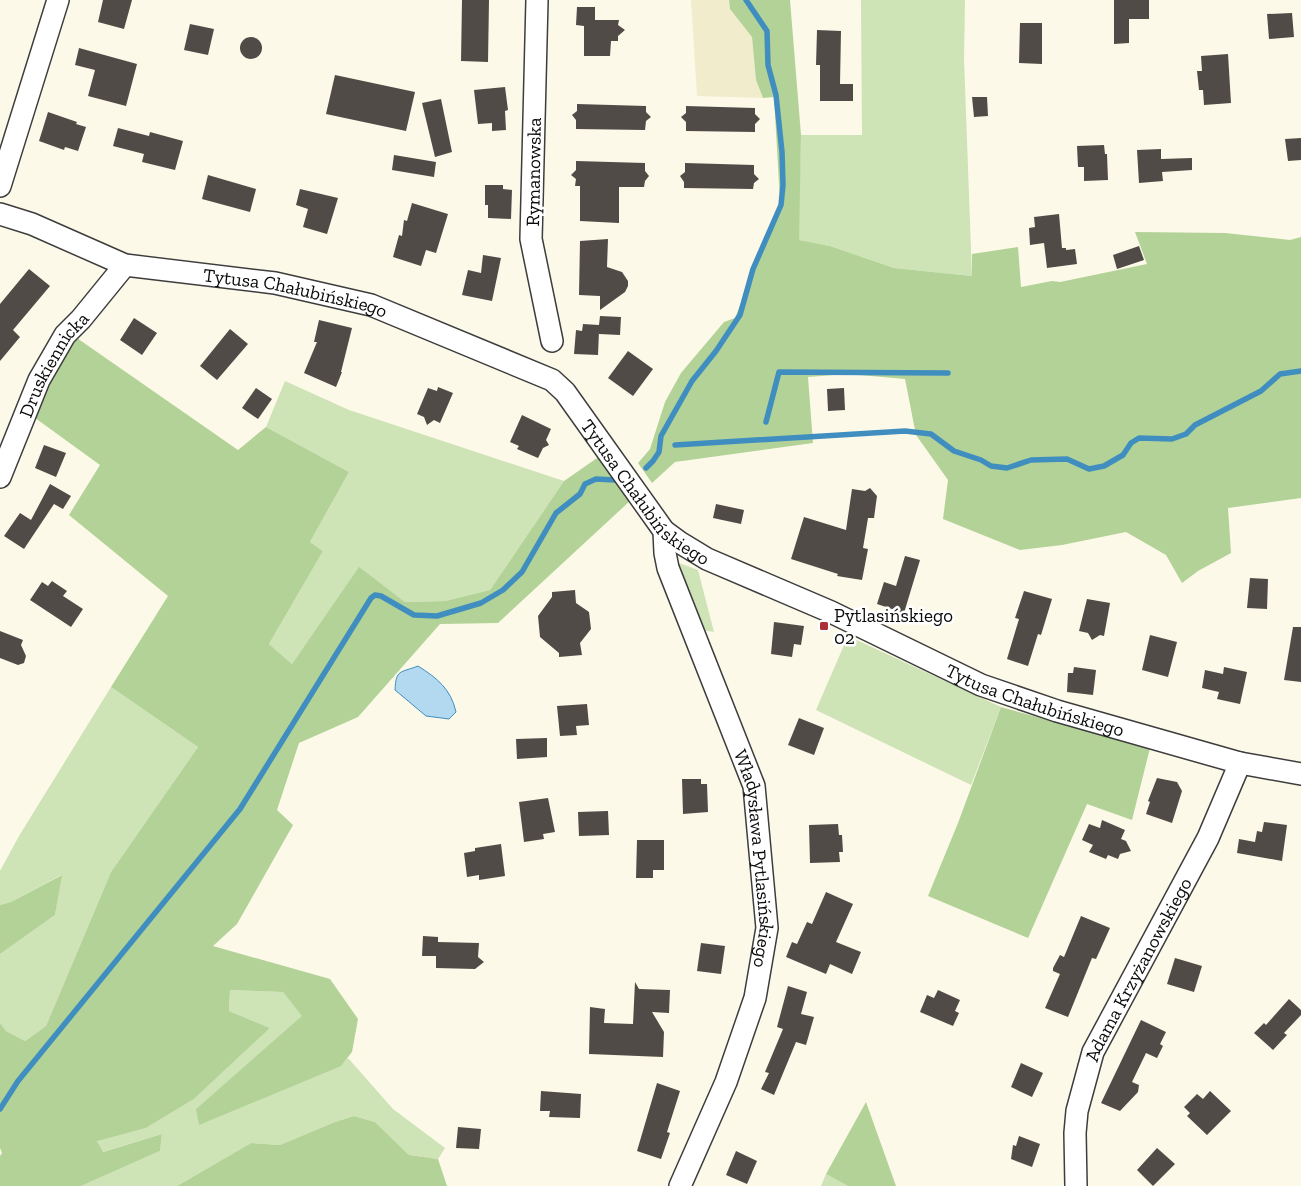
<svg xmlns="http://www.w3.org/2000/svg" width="1301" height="1186" font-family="'Zilla Slab',serif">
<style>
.farmland{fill:#f0eccc}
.green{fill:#cee3b6}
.forest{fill:#b2d297}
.water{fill:#b2d9ef;stroke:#408ebf}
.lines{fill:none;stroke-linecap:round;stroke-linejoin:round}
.stream{stroke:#408ebf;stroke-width:5.5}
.building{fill:#514b47}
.street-casing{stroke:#3d3d3d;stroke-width:24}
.street{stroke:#fff;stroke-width:21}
.poi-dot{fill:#ab3037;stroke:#fff;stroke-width:2}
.labels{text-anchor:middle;stroke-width:5;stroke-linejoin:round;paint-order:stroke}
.street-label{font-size:19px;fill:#0a0a0a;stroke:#fff}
.poi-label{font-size:19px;fill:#0a0a0a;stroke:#fff;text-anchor:start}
</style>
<rect width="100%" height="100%" fill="#fdf9e8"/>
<polygon class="farmland" points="691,0 729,0 730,9 752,36 756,80 763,98 697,96"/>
<g class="green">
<polygon points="861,0 965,0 964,59 972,276 894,268 830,246 798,240 801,135 862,135"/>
<polygon points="285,381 349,410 564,481 490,590 445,601 405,602 359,568 292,664 269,644 323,551 310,542 349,472 266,427"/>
<polygon points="676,562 698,570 714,632 702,630"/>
<polygon points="848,636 1001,707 971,785 816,710"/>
<polygon points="111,687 198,747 111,872 46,1026 25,1041 6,1031 0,1023 0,954 55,915 61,875 11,902 0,905 0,871 19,836"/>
<polygon points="230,990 283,992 303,1016 196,1109 340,1066 348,1058 393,1109 445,1148 438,1159 409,1155 375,1122 354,1116 335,1122 280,1145 251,1143 177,1186 81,1186 160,1151 162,1134 102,1152 97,1140 146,1128 194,1099 270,1028 229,1011"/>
<polygon points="826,1174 848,1186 821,1186"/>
</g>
<g class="forest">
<polygon points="729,0 790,0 801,135 799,240 830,246 894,268 972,276 972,254 1018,247 1021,287 1052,281 1060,282 1147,264 1135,232 1225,233 1290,240 1301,237 1301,498 1228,508 1231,553 1198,571 1182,583 1166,555 1126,532 1062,545 1020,550 943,519 948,480 916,435 905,379 848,374 808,377 813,443 675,462 652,483 638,463 650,449 665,402 681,373 724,322 735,318 768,235 780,201 774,97 763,98 756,80 752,37 730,9"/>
<polygon points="74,336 238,450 266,427 349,472 310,542 323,551 269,644 292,664 359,567 405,602 445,601 490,590 564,481 600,456 631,500 498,623 440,624 358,717 299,743 277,810 293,825 237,924 213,946 330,979 358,1019 352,1052 341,1066 199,1125 196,1109 302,1016 283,992 230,990 229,1011 270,1028 194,1099 146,1128 97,1141 103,1152 162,1134 160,1151 81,1186 0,1186 0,1156 2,1153 0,1148 0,1023 6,1031 25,1041 46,1026 111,872 198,747 111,687 168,596 69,515 100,465 31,415"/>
<polygon points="1001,707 1150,748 1132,820 1087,804 1028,938 928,896 958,823"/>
<polygon points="62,875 55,915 0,954 0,905 11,902"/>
<polygon points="866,1102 896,1186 848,1186 826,1174"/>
<polygon points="354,1116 375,1122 409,1155 438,1159 447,1186 177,1186 251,1143 280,1145 335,1122"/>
</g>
<path class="water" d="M 418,666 C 437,678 451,689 456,712 L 449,719 L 426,716 L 395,690 C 396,669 400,673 418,666 Z"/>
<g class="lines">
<g class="stream">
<polyline points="766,422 779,372 948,373"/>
<polyline points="675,445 905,431 931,434 954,451 981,460 991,466 1007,468 1031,460 1067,459 1089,469 1104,466 1123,455 1131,443 1139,438 1172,439 1186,434 1195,425 1261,391 1280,374 1301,371"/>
<polyline points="646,468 653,461 659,452 661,436 692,381 716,351 740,315 753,269 781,205 783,185 782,152 776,95 768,65 767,31 746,0"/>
<polyline points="0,1109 18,1081 240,809 371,598 375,595 381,596 414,615 437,616 481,603 503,590 522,572 556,513 580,494 585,484 596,479 615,480"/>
</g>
</g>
<g class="building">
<polygon points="103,0 132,0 124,29 98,22"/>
<polygon points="462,0 489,0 488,62 461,61"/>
<polygon points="1114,0 1149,0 1149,19 1129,19 1129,43 1114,44"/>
<polygon points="577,7 595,7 595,20 619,20 618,25 625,30 618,36 618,41 611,41 610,56 584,56 584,26 576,25"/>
<polygon points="1292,13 1294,37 1269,39 1267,14"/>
<polygon points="1020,23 1042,23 1042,64 1019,63"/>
<polygon points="190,24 214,29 208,55 184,50"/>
<polygon points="817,30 841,31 840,84 853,84 853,101 820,101 820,65 816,65"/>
<circle cx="251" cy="48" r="11"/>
<polygon points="79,48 137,64 126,106 88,96 95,70 75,65"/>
<polygon points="1228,54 1231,103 1204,105 1203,90 1199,90 1197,71 1202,71 1201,56"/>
<polygon points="335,75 415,92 406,131 326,114"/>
<polygon points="505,87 508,110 505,111 506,130 492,131 492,123 478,124 474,90"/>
<polygon points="972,97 987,97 988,116 974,117"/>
<polygon points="441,99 452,152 435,157 422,103"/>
<polygon points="577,104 646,106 646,112 651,117 646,121 645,130 576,129 576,120 572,115 577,111"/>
<polygon points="686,106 755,108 755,114 760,119 755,124 755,132 686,131 686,122 681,117 686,113"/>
<polygon points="48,112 77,122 76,124 86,127 78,151 65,147 64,150 39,141"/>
<polygon points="118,128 149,136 150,132 183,141 175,170 142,162 144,154 113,146"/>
<polygon points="1301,138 1301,160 1288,161 1285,139"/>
<polygon points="1104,145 1105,154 1107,154 1108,180 1084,181 1084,167 1078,167 1077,146"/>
<polygon points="1161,149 1161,159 1192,158 1192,170 1162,172 1163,181 1139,183 1137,150"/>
<polygon points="394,155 436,162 434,177 392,170"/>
<polygon points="576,161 645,163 645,171 649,176 645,181 644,187 619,187 619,223 580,221 580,186 575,186 576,179 571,175 576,170"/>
<polygon points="685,163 754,165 754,174 759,179 754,183 753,189 684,188 684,182 680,176 685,172"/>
<polygon points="208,175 256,189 250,212 202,199"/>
<polygon points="485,185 503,185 503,189 512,190 511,219 488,218 488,205 485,205"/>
<polygon points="300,189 338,198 327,234 303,227 308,209 296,205"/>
<polygon points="412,203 448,214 436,253 426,250 421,266 393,257 399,235 402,236 404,220 407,221"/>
<polygon points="1059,214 1062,248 1066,248 1066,250 1075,249 1077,264 1047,268 1044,243 1030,245 1029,228 1035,227 1034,217"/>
<polygon points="608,239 607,267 622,272 628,281 628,286 625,292 600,310 600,296 579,295 580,241"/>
<polygon points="1139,246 1144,260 1117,269 1113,255"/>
<polygon points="483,255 501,258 492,301 462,295 468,270 481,273"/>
<polygon points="29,269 50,286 13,330 20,337 0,361 0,304"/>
<polygon points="600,316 621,317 620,335 599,334 599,331 598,355 574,354 576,330 582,331 583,324 599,325"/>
<polygon points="134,318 157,333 142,355 120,340"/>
<polygon points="319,320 352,328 341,372 342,372 336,387 304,373 317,342 314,342"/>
<polygon points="230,329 248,344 217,380 200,366"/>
<polygon points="628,351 653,369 633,396 608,378"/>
<polygon points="438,387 453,393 440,423 434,420 427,425 424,417 417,414 428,388 437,391"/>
<polygon points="256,388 272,399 258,419 242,408"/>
<polygon points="844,388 845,410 828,411 827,389"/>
<polygon points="522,415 551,429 546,440 549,445 543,448 538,458 517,449 519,446 510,442"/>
<polygon points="44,445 66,453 56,477 35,468"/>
<polygon points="50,484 71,496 63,509 54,504 24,549 4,536 20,513 31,520"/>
<polygon points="870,488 877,496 874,518 868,518 863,548 868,549 862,580 837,576 838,574 791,559 804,517 846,530 852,489 865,491"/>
<polygon points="716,504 744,510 741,524 713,518"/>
<polygon points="905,556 920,560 904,613 877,604 884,582 896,586"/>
<polygon points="1250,578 1268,579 1267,609 1247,608"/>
<polygon points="52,581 67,591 63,596 83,609 71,627 30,600 42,582 48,586"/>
<polygon points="575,590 576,603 589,612 591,629 580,643 582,655 559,657 559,653 540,637 538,616 552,597 552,592"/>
<polygon points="1024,591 1052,599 1041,635 1038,634 1028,666 1007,659 1019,619 1015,618"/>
<polygon points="1087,599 1110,603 1104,636 1100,635 1092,640 1088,633 1079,631"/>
<polygon points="774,622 804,626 801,645 794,644 792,657 771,654"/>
<polygon points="1293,627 1301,627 1301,682 1284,680"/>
<polygon points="0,631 23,640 21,645 26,656 24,663 18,665 0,658"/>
<polygon points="1150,635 1177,642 1168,677 1142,670"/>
<polygon points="1074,667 1096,670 1093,695 1067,692 1068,673 1073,673"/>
<polygon points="1224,667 1247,672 1240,704 1217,699 1219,692 1202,688 1205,670 1223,674"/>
<polygon points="587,704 589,725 576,726 577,735 560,736 557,706"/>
<polygon points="799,718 824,728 814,755 788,745"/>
<polygon points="547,738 547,757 517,759 516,739"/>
<polygon points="1157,778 1177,782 1182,791 1172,823 1146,814 1150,802 1148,801"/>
<polygon points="682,779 701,779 701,784 707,784 708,812 683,814"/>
<polygon points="548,798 555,832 543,834 544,839 524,842 519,802"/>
<polygon points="608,811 609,835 579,836 578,812"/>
<polygon points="1102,820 1125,830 1121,839 1126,841 1131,851 1120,854 1118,859 1108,855 1106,859 1089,852 1093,845 1082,840 1089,824 1100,828"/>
<polygon points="1264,822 1287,825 1282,861 1237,853 1239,839 1255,842 1257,831 1262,832"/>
<polygon points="838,824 839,835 842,835 843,852 839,852 840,862 810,863 809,825"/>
<polygon points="637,840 664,840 664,870 653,870 653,878 636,878"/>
<polygon points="501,844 505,876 479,880 479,875 467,877 464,853 475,851 475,848"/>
<polygon points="826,892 853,904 836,942 861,952 852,974 830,964 826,974 786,957 792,942 797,944 807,922 812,924"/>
<polygon points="1081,916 1110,928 1096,959 1092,958 1068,1017 1045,1008 1060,974 1053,971 1053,968 1060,955 1064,957"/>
<polygon points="423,936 438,937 438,942 479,943 478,957 484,962 475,969 436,968 436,956 422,956"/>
<polygon points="701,943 725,946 721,974 697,971"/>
<polygon points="1175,958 1202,966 1194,992 1167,984"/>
<polygon points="635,982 639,989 670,990 669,1013 652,1012 664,1032 663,1057 589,1054 590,1007 605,1009 604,1023 633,1024"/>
<polygon points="788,986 807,992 801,1014 814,1017 806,1045 796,1042 774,1095 761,1089 769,1073 765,1072 783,1029 777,1027"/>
<polygon points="938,990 960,1000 955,1011 959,1013 953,1026 920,1012 927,995 934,998"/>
<polygon points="1289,999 1301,1010 1301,1015 1284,1033 1287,1035 1273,1050 1254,1033 1264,1023 1266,1025"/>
<polygon points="1141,1020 1166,1032 1160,1044 1163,1046 1157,1058 1146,1053 1132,1082 1139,1085 1138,1092 1120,1111 1101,1103"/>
<polygon points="1021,1063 1043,1073 1032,1097 1011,1087"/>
<polygon points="657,1083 680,1091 667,1132 670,1133 661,1159 637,1151"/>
<polygon points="541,1091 581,1094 580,1118 549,1117 550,1111 540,1111"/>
<polygon points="1210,1091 1231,1111 1207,1135 1187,1116 1190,1113 1184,1107 1197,1094 1203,1099"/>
<polygon points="458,1127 481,1129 479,1149 456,1148"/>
<polygon points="1019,1136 1040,1144 1032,1167 1011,1159 1013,1145 1016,1146"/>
<polygon points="1157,1148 1175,1164 1153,1186 1137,1170"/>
<polygon points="736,1151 757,1161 747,1184 726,1175"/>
</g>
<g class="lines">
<g class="street-casing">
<g id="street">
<polyline points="537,0 531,239 552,341"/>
<polyline points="0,186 58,0"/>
<path id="s1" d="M 0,214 L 32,224 L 125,265 L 275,283 L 371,305 L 552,380 L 565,392 L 664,531 L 679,542 L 707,559 L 831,612 L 981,685 L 1057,711 L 1240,763 L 1301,774"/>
<path id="s2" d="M 0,477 L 39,380 L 65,335 L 81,319 L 125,265"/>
<path id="s3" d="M 664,531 L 665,553 L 668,568 L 754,786 L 767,928 L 755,998 L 726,1082 L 680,1186"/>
<path id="s4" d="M 1076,1186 L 1075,1133 L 1077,1111 L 1093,1052 L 1208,838 L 1240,763"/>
</g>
</g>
<use href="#street" class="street"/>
</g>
<rect class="poi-dot" x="819" y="621" width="10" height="10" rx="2.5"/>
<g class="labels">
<g class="street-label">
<text transform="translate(533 172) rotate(-89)" y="7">Rymanowska</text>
<text dy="7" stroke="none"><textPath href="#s1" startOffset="308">Tytusa Chałubińskiego</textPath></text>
<text dy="7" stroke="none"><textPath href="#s2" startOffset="125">Druskiennicka</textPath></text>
<text dy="7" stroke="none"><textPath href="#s1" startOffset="728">Tytusa Chałubińskiego</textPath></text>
<text dy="7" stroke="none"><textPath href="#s1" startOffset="1178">Tytusa Chałubińskiego</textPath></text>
<text dy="7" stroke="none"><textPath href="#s3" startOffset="344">Władysława Pytlasińskiego</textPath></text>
<text dy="7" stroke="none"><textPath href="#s4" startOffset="230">Adama Krzyżanowskiego</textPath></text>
</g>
<g class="poi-label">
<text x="834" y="622">Pytlasińskiego<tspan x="834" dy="22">02</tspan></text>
</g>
</g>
</svg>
